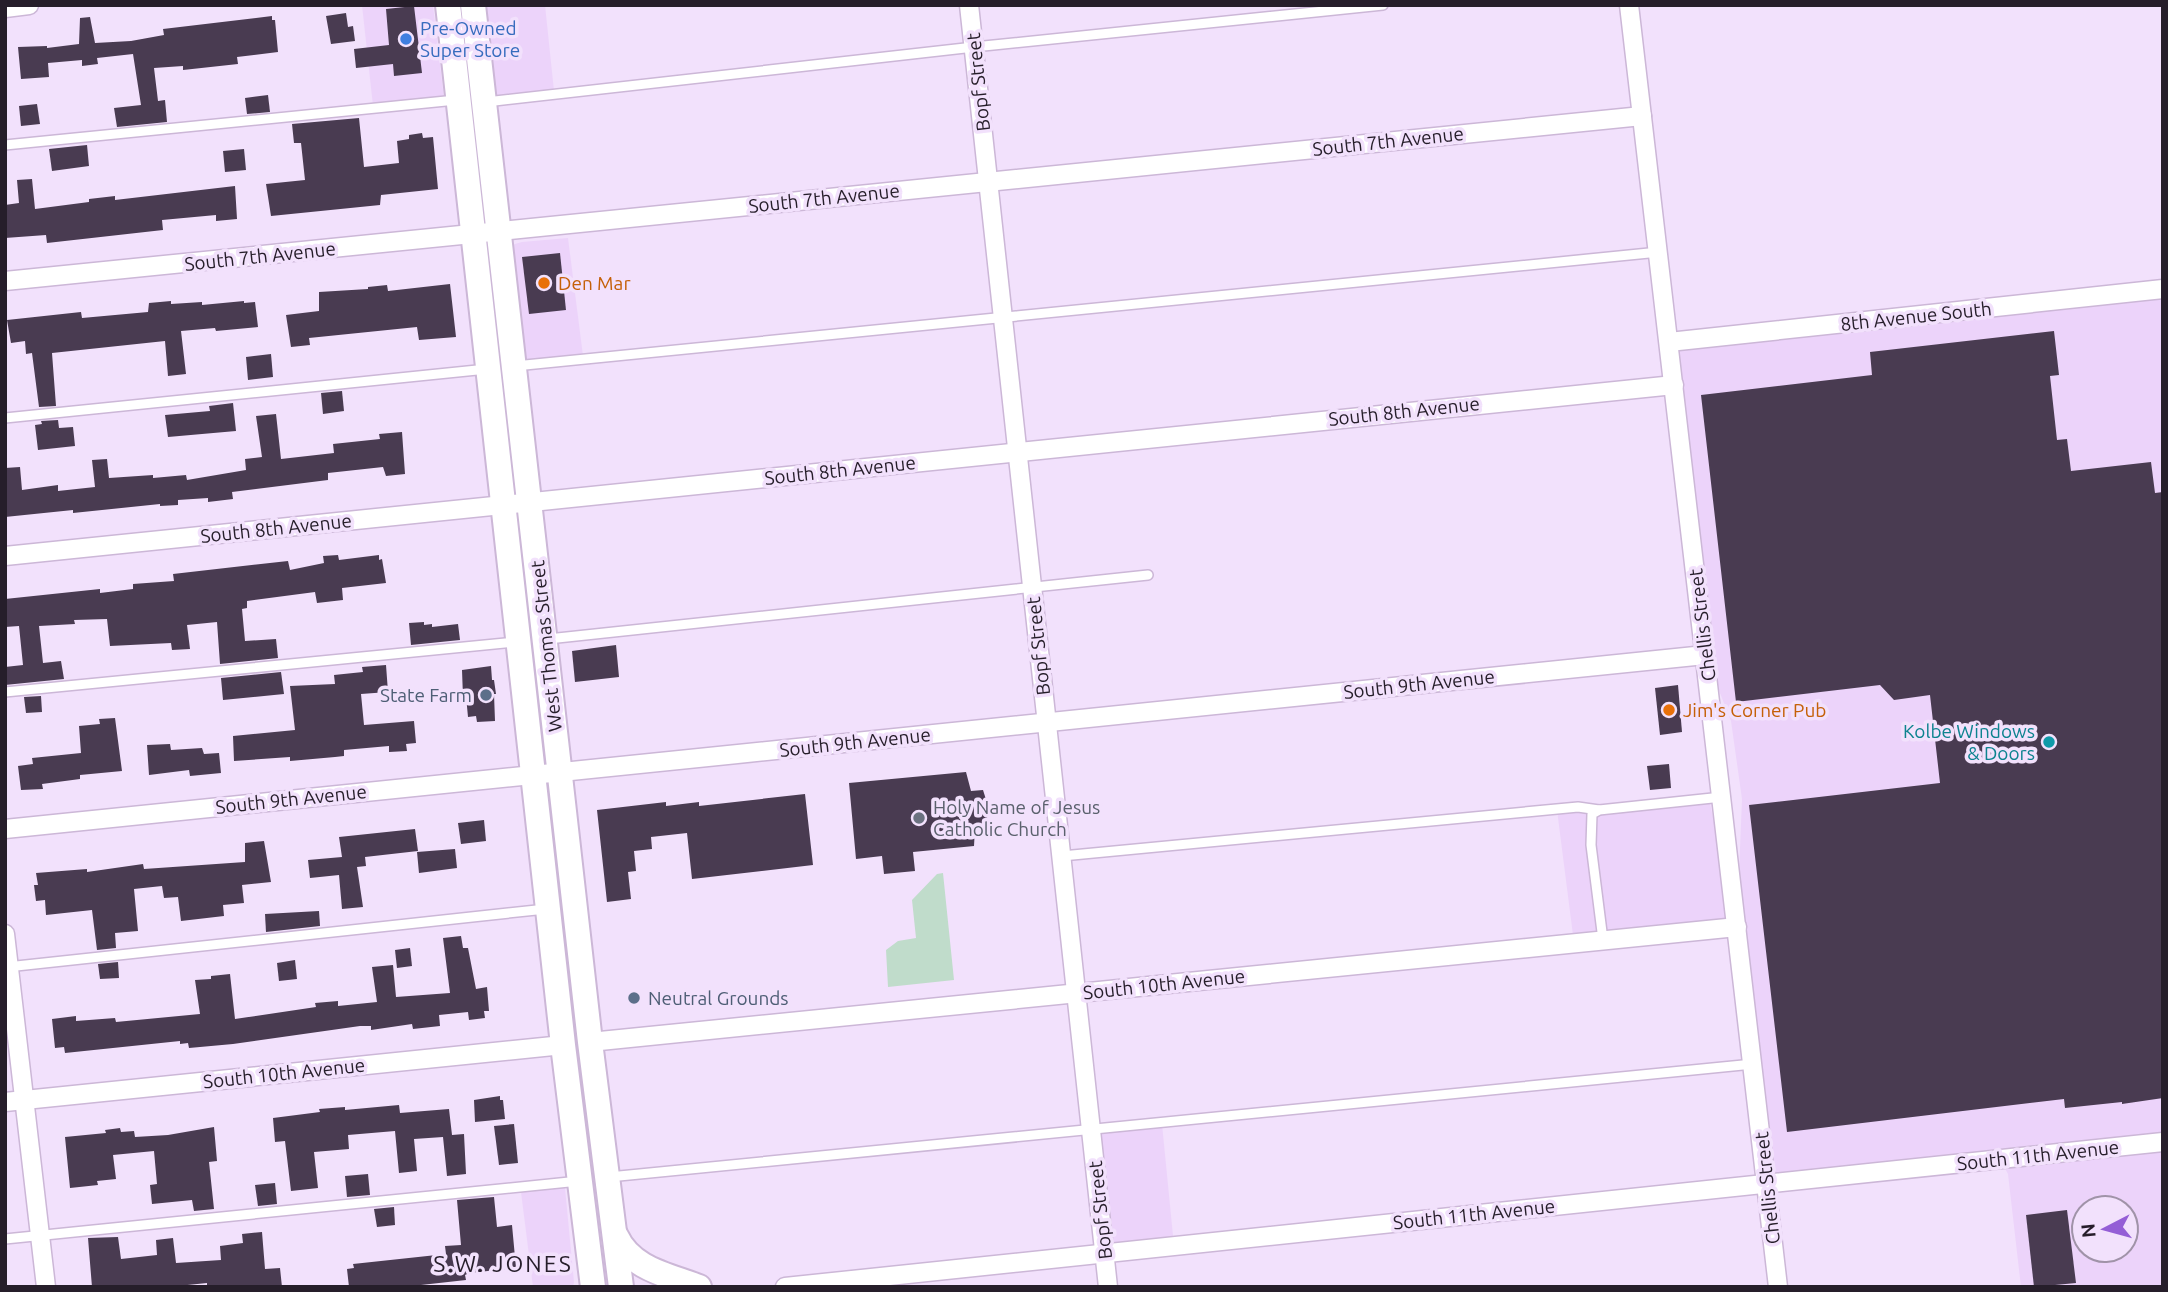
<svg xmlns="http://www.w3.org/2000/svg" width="2168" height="1292" font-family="Ubuntu,sans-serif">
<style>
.built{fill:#ecd3fa;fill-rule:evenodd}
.green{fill:#c0dccb}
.building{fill:#493b51}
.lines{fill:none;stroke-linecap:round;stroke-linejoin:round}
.lane-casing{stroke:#ccb7d7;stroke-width:12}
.street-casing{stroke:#ccb7d7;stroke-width:21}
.secondary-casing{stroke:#ccb7d7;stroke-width:28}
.lane{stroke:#fff;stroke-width:9}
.street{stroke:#fff;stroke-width:18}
.secondary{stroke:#fff;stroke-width:24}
.shop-dot{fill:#3f7fe0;stroke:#f2e1fc;stroke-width:2.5}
.food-dot{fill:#e8710a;stroke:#f2e1fc;stroke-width:2.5}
.service-dot{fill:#5c6f8a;stroke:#f2e1fc;stroke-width:2.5}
.culture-dot{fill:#0f9aa8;stroke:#f2e1fc;stroke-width:2.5}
.worship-dot{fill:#6b7280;stroke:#f2e1fc;stroke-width:2.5}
.labels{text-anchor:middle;stroke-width:7;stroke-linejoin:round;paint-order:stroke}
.shop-label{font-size:19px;fill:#366cbe;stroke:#f2e1fc;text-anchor:start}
.street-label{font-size:19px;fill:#261e2a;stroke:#f2e1fc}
.food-label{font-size:19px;fill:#c56008;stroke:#f2e1fc;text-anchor:start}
.service-label{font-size:19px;fill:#4e5e75;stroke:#f2e1fc;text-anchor:end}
.culture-label{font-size:19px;fill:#0d838f;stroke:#f2e1fc;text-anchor:end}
.worship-label{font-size:19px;fill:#5b616d;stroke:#f2e1fc;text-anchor:start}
.quarter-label{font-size:23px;letter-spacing:2px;fill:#261e2a;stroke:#f2e1fc}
</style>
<rect width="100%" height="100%" fill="#f2e1fc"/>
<g class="built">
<polygon points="362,5 433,5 444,98 373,106"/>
<polygon points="482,5 545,5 554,91 494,97"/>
<polygon points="568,238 583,356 523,362 510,248 515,244 522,242"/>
<path d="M 2163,289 L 2163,1287 L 2021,1287 L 2008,1174 L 2000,1159 L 1767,1184 L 1737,927 L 1574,943 L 1557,810 L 1708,795 L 1737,923 L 1742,799 L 1731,721 L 1705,655 L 1669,342 ZM 2084,1208 L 2126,1208 L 2126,1250 L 2084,1250 Z"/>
<polygon points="1162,1124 1174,1246 1105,1253 1091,1131"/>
<polygon points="565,1188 574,1282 573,1287 533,1287 521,1192"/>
</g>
<polygon class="green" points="943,873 954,980 888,987 886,950 898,941 916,938 912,900 937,874"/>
<g class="building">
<polygon points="414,6 422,73 394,76 393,64 356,68 354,49 389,45 386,9"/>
<polygon points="346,13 348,27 353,26 355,41 331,44 326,16"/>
<polygon points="272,16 272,20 275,20 278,52 237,57 238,64 183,70 183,66 154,68 158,101 165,100 167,122 117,127 114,108 141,105 133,54 97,58 98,64 82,66 82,60 48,63 49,77 21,79 18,47 47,46 47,48 79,44 80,18 90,17 95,43 131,41 164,35 163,29"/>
<polygon points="268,95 270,112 247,114 245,98"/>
<polygon points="37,104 40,124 21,126 19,106"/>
<polygon points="359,118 364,167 399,163 397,141 409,139 409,135 422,133 423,138 433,137 438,189 381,195 380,205 271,216 266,184 305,180 301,143 294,143 292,124"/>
<polygon points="87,145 89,166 52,171 49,149"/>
<polygon points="244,149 246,170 225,172 223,151"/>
<polygon points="32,179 35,209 89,202 89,199 115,196 115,200 235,186 237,219 216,221 216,215 162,220 163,230 47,243 46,235 5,238 5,205 19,203 17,180"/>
<polygon points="560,253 566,310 529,314 522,257"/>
<polygon points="450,284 456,337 419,340 417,327 309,338 310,345 291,347 286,315 319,311 319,292 368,289 368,287 387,285 388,291"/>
<polygon points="171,301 171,304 202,302 202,305 244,301 244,303 255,302 258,327 216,331 215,328 181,331 186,374 168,376 165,341 52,353 56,406 39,407 32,353 26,354 25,341 11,343 7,320 81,312 82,318 148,312 149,303"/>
<polygon points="2054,331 2059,375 2050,376 2057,440 2067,439 2071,471 2151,462 2155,493 2163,492 2163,1098 2122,1104 2122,1102 2065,1108 2064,1099 1787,1132 1749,805 1940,783 1930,695 1894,700 1880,685 1736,702 1701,395 1872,375 1870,352"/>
<polygon points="271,354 273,377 248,380 246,357"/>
<polygon points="342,391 344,411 323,414 321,393"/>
<polygon points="233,403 236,431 168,437 165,415 210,411 209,406"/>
<polygon points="276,414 281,459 334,453 333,444 380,439 379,434 402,432 405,474 386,476 383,467 328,473 328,480 232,492 233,499 208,502 208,498 178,500 178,505 160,506 160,504 73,513 73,510 5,517 5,468 20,467 22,490 58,485 58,491 95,487 92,460 107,459 109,478 153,475 153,478 186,475 187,480 246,470 245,459 262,457 256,416"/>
<polygon points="58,420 59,428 73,427 75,446 38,450 35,425 42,424 41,421"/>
<polygon points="338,555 339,560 379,555 379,560 382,559 386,583 342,588 343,600 317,603 315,592 247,601 247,608 242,609 245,641 276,639 278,658 220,664 217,622 187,625 190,649 172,650 171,643 110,646 107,619 74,620 75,624 39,626 43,663 61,661 64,679 5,685 5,667 23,665 19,626 5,627 5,599 100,589 100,593 133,589 133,584 174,581 173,574 288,561 290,570 324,563 323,556"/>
<polygon points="424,622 424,625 432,624 432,627 458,624 460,640 411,645 409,623"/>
<polygon points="616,645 619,677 575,682 572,651"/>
<polygon points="386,665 388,692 361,694 364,725 414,721 416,743 406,744 407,751 389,752 389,746 344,750 344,756 335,757 290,761 290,757 234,761 233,736 295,730 290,686 335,684 334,675 363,672 362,667"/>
<polygon points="491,666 492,680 494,680 496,694 494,694 495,721 477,722 476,716 468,717 466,696 463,697 462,670"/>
<polygon points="281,672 284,694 223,700 221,678"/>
<polygon points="1678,685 1682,732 1660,735 1655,688"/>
<polygon points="41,696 42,712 26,713 24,697"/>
<polygon points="115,718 122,771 80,775 80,779 42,784 43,789 21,790 18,766 33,764 32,758 81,753 79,726 100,724 99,719"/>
<polygon points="170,744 171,750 202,748 204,754 219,753 221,773 190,776 189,770 149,775 147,745"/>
<polygon points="1669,764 1671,788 1650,790 1647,766"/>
<polygon points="966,772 971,791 983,790 989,809 985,827 975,828 974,846 913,852 915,871 884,874 882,856 856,859 849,783"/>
<polygon points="805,794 813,865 692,879 687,833 651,837 652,849 634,851 636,871 628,872 631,899 607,902 597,810 666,802 666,806 699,802 699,806"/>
<polygon points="484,820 486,841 461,844 458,823"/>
<polygon points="415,829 418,851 365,857 366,866 357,867 363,907 342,909 339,875 310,878 308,860 342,857 339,837"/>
<polygon points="264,841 271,882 242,885 244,903 223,905 224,916 181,921 178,897 164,898 162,886 134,889 138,931 115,933 116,948 97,950 92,910 46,915 45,900 36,901 34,885 38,885 36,873 87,869 87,872 143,864 144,869 245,862 245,843"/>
<polygon points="455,849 457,868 419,873 417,852"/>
<polygon points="319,911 320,926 266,932 265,914"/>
<polygon points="461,936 463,948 468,948 476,989 487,987 489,1011 484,1011 485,1018 469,1020 468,1012 439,1015 440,1026 413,1029 412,1024 371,1030 371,1026 360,1026 233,1044 189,1048 188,1043 180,1044 180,1041 65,1053 64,1047 55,1048 52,1019 76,1016 76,1021 115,1018 116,1022 200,1014 195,980 211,979 211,976 230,974 235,1019 316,1007 315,1003 338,1001 338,1006 377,1002 372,967 393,965 396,997 450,993 443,938"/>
<polygon points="410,948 412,966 397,968 395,950"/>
<polygon points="295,960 297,979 279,981 277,963"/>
<polygon points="118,962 119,978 100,979 98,964"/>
<polygon points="500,1096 500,1100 503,1100 505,1119 475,1122 474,1100"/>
<polygon points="399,1105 400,1113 449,1109 452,1135 464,1134 466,1174 447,1176 443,1137 414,1139 417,1171 399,1173 395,1131 348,1135 349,1149 314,1152 318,1188 291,1191 285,1141 275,1142 273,1118 320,1112 319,1109 345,1107 345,1110"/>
<polygon points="514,1124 518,1163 499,1165 494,1126"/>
<polygon points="214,1127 217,1161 209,1162 214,1209 194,1211 192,1200 152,1204 150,1185 157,1184 154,1151 113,1155 116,1179 97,1181 98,1185 70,1188 65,1137 106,1133 105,1130 120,1128 121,1132 134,1131 135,1137 168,1135"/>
<polygon points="368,1174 370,1195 347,1197 345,1176"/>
<polygon points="275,1183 277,1204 258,1206 255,1185"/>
<polygon points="494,1197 497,1227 512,1225 516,1268 469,1273 465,1275 466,1280 403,1287 349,1287 347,1269 354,1268 353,1264 446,1254 445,1246 461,1245 457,1200"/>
<polygon points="394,1207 395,1225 377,1227 374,1209"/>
<polygon points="2067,1210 2076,1283 2034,1287 2026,1215"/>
<polygon points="262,1232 265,1269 280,1268 282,1287 207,1287 207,1283 168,1287 92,1287 88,1238 118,1237 121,1259 157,1255 156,1240 173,1238 176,1263 221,1260 220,1246 243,1243 242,1234"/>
</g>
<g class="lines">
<g class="lane-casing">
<g id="lane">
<polyline points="486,102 974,47 1383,5"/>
<polyline points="5,145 456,100"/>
<polyline points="515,366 1659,252"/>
<polyline points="5,418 487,369"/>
<polyline points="548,639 1148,575"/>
<polyline points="5,692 516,642"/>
<polyline points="1062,856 1578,807 1599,810"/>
<polyline points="1603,940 1591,845 1592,814 1599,810 1722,797"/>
<polyline points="7,967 546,909"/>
<polyline points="609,1177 1753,1064"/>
<polyline points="5,1239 579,1181"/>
</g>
</g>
<g class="street-casing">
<g id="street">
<polyline points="969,5 1108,1287"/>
<polyline points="1629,5 1778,1287"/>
<polyline points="5,8 29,5"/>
<polyline points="5,281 1642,116"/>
<polyline points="1669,342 2163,289"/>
<polyline points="5,556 1674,385"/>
<polyline points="5,829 1705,655"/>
<polyline points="5,934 46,1287"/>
<polyline points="590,1042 1737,927"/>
<polyline points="5,1102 563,1045"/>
<polyline points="785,1287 2163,1142"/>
</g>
</g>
<g class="secondary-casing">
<g id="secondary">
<polyline points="448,5 563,1045 593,1287"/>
<polyline points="473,5 590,1042 621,1287"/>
<path d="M 616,1236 C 631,1269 668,1275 699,1287"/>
</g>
</g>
<use href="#lane" class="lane"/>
<use href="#street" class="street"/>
<use href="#secondary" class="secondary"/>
</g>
<circle class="shop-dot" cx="406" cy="39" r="7"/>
<g class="food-dot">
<circle cx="544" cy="283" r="7"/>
<circle cx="1669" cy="710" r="7"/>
</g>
<g class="service-dot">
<circle cx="486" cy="695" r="7"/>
<circle cx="634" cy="998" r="7"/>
</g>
<circle class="culture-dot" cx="2049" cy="742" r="7"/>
<circle class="worship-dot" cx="919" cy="818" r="7"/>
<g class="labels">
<g class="shop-label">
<text x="420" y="35">Pre-Owned<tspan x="420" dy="22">Super Store</tspan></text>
</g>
<g class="street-label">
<text transform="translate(978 82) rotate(-96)" y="7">Bopf Street</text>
<text transform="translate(1388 141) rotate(-6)" y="7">South 7th Avenue</text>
<text transform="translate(824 198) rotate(-6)" y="7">South 7th Avenue</text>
<text transform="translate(260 256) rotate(-6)" y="7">South 7th Avenue</text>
<text transform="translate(1916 316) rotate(-6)" y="7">8th Avenue South</text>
<text transform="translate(1404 411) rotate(-6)" y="7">South 8th Avenue</text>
<text transform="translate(840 470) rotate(-6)" y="7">South 8th Avenue</text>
<text transform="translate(276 528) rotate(-6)" y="7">South 8th Avenue</text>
<text transform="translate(1702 625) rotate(-97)" y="7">Chellis Street</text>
<text transform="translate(546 646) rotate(-96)" y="7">West Thomas Street</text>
<text transform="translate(1038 646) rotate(-96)" y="7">Bopf Street</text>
<text transform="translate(1419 684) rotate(-6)" y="7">South 9th Avenue</text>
<text transform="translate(855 742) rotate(-6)" y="7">South 9th Avenue</text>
<text transform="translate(291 799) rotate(-6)" y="7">South 9th Avenue</text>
<text transform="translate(1164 984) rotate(-6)" y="7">South 10th Avenue</text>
<text transform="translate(284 1073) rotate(-6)" y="7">South 10th Avenue</text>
<text transform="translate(2038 1155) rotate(-6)" y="7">South 11th Avenue</text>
<text transform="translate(1767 1188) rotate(-96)" y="7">Chellis Street</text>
<text transform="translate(1100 1210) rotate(-96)" y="7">Bopf Street</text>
<text transform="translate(1474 1214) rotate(-6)" y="7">South 11th Avenue</text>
</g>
<g class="food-label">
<text x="558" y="290">Den Mar</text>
<text x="1683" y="717">Jim's Corner Pub</text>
</g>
<g class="service-label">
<text x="472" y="702">State Farm</text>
<text x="648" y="1005" text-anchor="start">Neutral Grounds</text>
</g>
<g class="culture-label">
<text x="2035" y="738">Kolbe Windows<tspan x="2035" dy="22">&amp; Doors</tspan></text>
</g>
<g class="worship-label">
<text x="933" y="814">Holy Name of Jesus<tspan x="933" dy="22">Catholic Church</tspan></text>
</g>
<g class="quarter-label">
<text x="503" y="1272">S.W. JONES</text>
</g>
</g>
<rect width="2168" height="1292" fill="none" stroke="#261e2a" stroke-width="14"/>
<g transform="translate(2105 1229) rotate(264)"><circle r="33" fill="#f2e1fc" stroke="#a093a8" stroke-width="2"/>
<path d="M0-5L12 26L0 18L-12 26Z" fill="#945ed6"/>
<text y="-10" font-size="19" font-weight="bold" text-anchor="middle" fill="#261e2a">N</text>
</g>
</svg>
